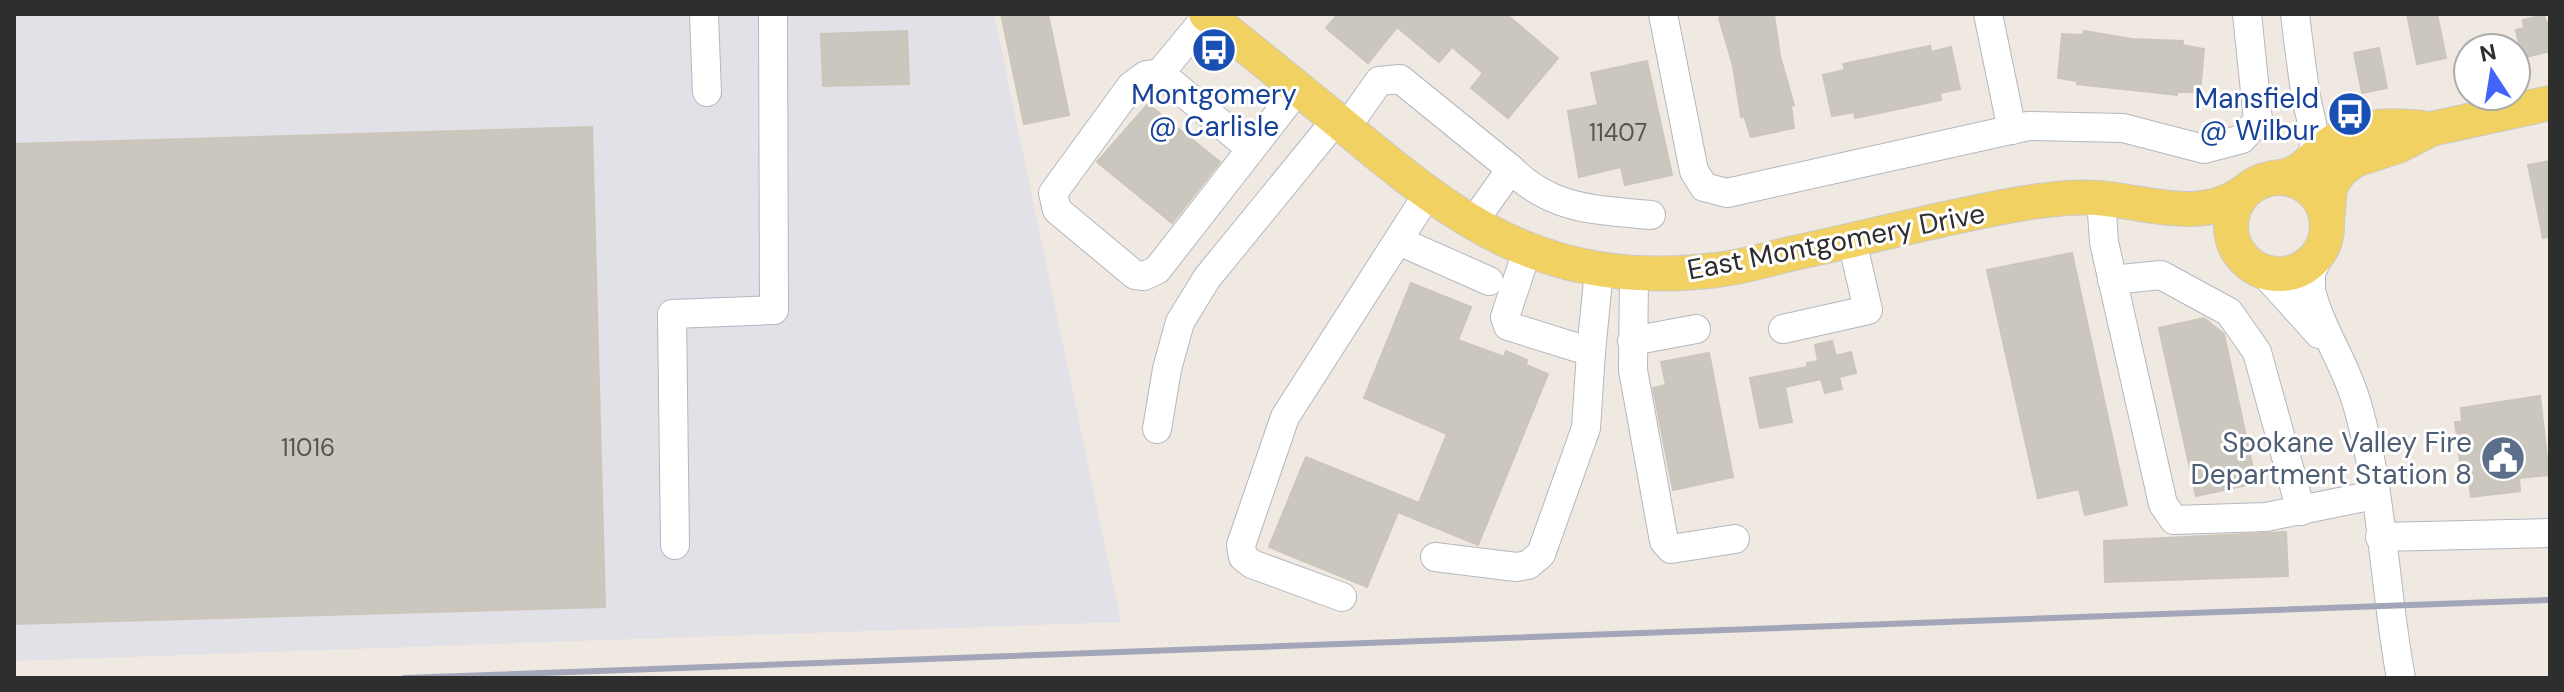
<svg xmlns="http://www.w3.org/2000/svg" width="2564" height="692" font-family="'DM Sans',sans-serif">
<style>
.industrial{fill:#e3e1e8}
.building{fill:#cbc7bf;stroke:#cbc5ba;stroke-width:2}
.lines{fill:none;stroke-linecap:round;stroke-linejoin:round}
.minor-casing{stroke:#b4b7c1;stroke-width:30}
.major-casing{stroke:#c9c9c9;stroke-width:36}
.minor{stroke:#fff;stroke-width:28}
.major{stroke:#f2d163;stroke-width:34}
.rail{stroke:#a3a6b8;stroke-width:6}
.labels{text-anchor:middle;stroke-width:6;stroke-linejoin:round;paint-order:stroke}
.number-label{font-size:24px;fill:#555452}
.transit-label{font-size:28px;fill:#164399;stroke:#fff}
.street-label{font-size:28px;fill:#2e2e2e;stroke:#fff}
.service-label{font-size:28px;fill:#4e5e75;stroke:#fff;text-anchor:end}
</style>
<rect width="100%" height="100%" fill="#efe9e1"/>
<polygon class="industrial" points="14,14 994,14 1121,622 14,661"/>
<g class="building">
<polygon points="1001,14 1048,14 1069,115 1024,124"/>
<polygon points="1338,14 1506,14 1558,58 1508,118 1471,88 1483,73 1452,47 1439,62 1397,27 1368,63 1326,28"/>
<polygon points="1722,14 1774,14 1780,56 1794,105 1791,106 1794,128 1751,137 1744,116 1741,117 1733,66 1719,18"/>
<polygon points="2407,14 2437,14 2446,58 2417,64"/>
<polygon points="2544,15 2546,23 2550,22 2550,51 2522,58 2516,30 2524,28 2523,20"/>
<polygon points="907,31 909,84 823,86 821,34"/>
<polygon points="2084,31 2132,39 2183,41 2182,45 2204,49 2200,92 2177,92 2177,95 2077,84 2077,81 2058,78 2062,34 2083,35"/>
<polygon points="1930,46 1931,52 1951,47 1960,89 1940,93 1941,100 1855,118 1854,112 1832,116 1823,75 1845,70 1843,64"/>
<polygon points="2379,48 2387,88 2362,93 2354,53"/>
<polygon points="1647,61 1672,175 1625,185 1621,167 1579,177 1568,111 1598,105 1591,73"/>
<polygon points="1148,104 1220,162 1172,223 1097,162"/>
<polygon points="592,127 605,607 14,624 14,144"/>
<polygon points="2550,161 2550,237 2543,238 2528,165"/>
<polygon points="2072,253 2127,505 2085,515 2079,489 2038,498 1987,270"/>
<polygon points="1411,283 1471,307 1458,340 1504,357 1506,351 1527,360 1526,365 1548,374 1478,545 1398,512 1367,587 1269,547 1306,457 1419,503 1447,434 1364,398"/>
<polygon points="2204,318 2224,334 2256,483 2196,496 2159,328"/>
<polygon points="1832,341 1836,356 1851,352 1856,373 1839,377 1842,389 1825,393 1821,379 1785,387 1792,422 1760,428 1750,378 1807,367 1807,363 1818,361 1815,345"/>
<polygon points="1709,353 1733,477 1673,490 1653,388 1666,385 1661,362"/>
<polygon points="2540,396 2549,475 2519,478 2520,491 2471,497 2468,473 2461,474 2458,444 2455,422 2462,422 2461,408"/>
<polygon points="2286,532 2288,576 2105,582 2104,541"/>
</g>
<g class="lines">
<g class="minor-casing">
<g id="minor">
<polyline points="1663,14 1694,171 1704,187 1727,193 2028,126 2123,128 2204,149 2242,139 2258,120 2247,14"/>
<polyline points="1988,14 2012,130"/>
<path d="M 2295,14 C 2298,39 2301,64 2305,90 C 2308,117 2324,143 2305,169"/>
<polyline points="1208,15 1160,73 1146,75 1131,86 1053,193 1057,210 1135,275 1144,276 1157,270 1298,89"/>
<polyline points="704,16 707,92"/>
<polyline points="1160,73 1251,149"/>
<polyline points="1346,128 1379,81 1400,79 1511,169 1472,224"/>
<path d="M 1511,169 C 1551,210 1597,210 1651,215"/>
<polyline points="2101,198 2104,242 2163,504 2174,520 2266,517 2374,495"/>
<polyline points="1399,241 1489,281"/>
<polyline points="1527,251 1505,317 1508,326 1591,352 1599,270"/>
<path d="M 2320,253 L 2311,273 L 2311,290 C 2321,331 2346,364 2357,404 C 2383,493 2384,588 2401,678"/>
<polyline points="2263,272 2319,334"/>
<polyline points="1634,273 1633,370 1664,541 1671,549 1735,539"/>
<polyline points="2112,280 2161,275 2229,312 2257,352 2301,511"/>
<polyline points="1783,329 1868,310 1852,241"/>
<polyline points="1632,341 1696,329"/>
<polyline points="1157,429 1167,369 1180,322 1207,278 1336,120"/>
<polyline points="2380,537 2550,533"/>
<polyline points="675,545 672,314 774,310 773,14"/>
<polyline points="1435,557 1516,567 1528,565 1541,554 1586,428 1591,352"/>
<polyline points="1342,597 1252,564 1243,557 1241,545 1285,417 1427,195"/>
</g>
</g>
<g class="major-casing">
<g id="major">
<path d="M 1206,14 C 1250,50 1294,85 1338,121 C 1461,225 1548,290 1717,270 C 1743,267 1769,259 1794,253 C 1871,237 1948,216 2025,203 C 2049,199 2074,196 2098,198 C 2146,202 2201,224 2244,192"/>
<circle cx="2279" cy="226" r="48"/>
<path d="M 2273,178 C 2309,175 2309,155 2336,140 C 2362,124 2394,125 2422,128"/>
<polyline points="2327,222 2330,186 2341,170 2355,160 2398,146 2431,129 2550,103"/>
</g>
</g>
<use href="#minor" class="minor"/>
<use href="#major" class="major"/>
<polyline class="rail" points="404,678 2550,600"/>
</g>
<defs>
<g id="bus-disc" transform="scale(2.3)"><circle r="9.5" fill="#1a4fb4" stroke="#fff"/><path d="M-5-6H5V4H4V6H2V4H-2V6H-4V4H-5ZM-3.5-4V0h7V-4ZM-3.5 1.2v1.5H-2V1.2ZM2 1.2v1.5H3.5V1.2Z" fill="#fff"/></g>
<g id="civic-disc" transform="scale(2.3)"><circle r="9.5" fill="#5c6f8a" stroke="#fff"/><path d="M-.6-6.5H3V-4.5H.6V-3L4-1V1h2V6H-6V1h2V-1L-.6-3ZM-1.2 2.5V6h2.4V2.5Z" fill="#fff"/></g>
</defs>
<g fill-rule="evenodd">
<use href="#bus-disc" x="1214" y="50"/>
<use href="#bus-disc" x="2350" y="114"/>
<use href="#civic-disc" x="2503" y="458"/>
</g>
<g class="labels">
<g class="number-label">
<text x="1618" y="141">11407</text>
<text x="308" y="456">11016</text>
</g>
<g class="transit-label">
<text x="1214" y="104">Montgomery<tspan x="1214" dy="32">@ Carlisle</tspan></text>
<text x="2319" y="108" text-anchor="end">Mansfield<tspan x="2319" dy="32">@ Wilbur</tspan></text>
</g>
<g class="street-label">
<text transform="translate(1836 241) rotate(-11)" y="10">East Montgomery Drive</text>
</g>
<g class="service-label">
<text x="2472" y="452">Spokane Valley Fire<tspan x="2472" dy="32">Department Station 8</tspan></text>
</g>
</g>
<rect width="2564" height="692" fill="none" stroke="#2e2e2e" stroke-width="32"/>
<g transform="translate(2492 72) rotate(348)"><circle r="38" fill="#ffffff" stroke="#ababab" stroke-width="2"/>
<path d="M0-6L14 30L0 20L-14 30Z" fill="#4264fb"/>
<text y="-12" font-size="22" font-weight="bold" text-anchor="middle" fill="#2e2e2e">N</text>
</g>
</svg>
